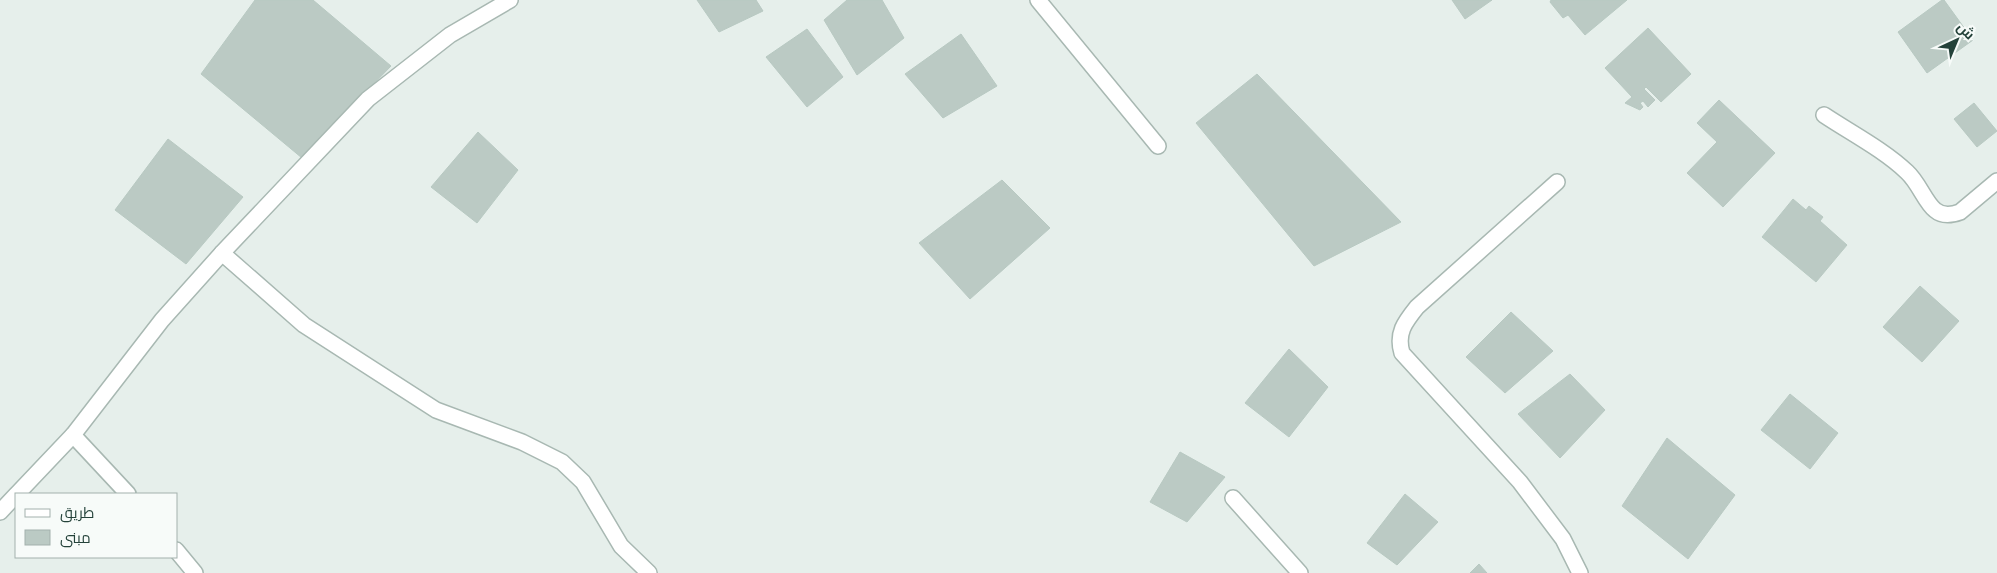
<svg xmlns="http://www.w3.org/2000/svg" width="1997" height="573" font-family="Inter,Cairo,sans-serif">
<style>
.building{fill:#bbcac4;stroke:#b8c9c2}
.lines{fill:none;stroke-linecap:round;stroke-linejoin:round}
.minor-casing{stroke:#a8b8b2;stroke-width:18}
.minor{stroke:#fff;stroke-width:15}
</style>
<rect width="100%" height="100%" fill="#e6efeb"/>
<g class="building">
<polygon points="255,0 313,0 391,66 302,158 201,74"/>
<polygon points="697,0 756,0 763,11 719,32"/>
<polygon points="847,0 882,0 904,38 857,75 824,20"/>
<polygon points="1452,0 1492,0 1465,19"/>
<polygon points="1551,0 1627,0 1585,35 1568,15 1563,18 1550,2"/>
<polygon points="1942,0 1944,0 1973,40 1927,73 1898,32"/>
<polygon points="1648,28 1691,74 1661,102 1646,87 1644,89 1655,100 1648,107 1643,101 1640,103 1643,107 1640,110 1625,103 1632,97 1605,68"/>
<polygon points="807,29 843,77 807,107 766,57"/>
<polygon points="961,34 997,86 943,118 905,74"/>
<polygon points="1257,74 1401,222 1314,266 1196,123"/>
<polygon points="1719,100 1775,153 1723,207 1687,173 1717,142 1697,123"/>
<polygon points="1974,103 1997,131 1977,147 1954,119"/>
<polygon points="478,132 518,170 477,223 431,187"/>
<polygon points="168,139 243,197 186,264 115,210"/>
<polygon points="1002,180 1050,228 970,299 919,243"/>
<polygon points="1793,199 1806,210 1809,206 1823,217 1820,221 1847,245 1816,282 1762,237"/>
<polygon points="1920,286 1959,321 1922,362 1883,327"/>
<polygon points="1511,312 1553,351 1505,393 1466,357"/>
<polygon points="1289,349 1328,387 1289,437 1245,403"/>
<polygon points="1570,374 1605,410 1560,458 1518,414"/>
<polygon points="1790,394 1838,433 1810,469 1761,430"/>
<polygon points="1667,438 1735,495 1688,559 1622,506"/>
<polygon points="1180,452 1225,477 1187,522 1150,502"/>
<polygon points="1405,494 1438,522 1397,565 1367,543"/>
<polygon points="1479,564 1487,573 1470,573"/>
</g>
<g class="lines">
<g class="minor-casing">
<g id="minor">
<polyline points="1038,0 1158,146"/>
<path d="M 1824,115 C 1851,133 1884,150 1907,172 C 1919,183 1925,202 1935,210 C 1942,216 1952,215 1960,212 L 1997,181"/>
<path d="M 1557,182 L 1417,307 C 1405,322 1396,333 1402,353 L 1520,482 L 1563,539 L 1580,573"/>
<polyline points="222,253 304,325 436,410 522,442 562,462 583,482 621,546 649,573"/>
<polyline points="73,435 128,494"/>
<polyline points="17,494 73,435 162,320 222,253 368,99 450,35 510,0"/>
<polyline points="1233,498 1300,573"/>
<polyline points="0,512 16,495"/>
<polyline points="176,550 195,573"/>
</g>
</g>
<use href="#minor" class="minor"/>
</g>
<rect x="15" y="493" width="162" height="65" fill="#f7fbf9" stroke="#a3b1ad"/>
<rect x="25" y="509" width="25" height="8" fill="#ffffff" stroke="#a3b1ad"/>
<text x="60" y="518" font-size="15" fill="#24423a">طريق</text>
<rect x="25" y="530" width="25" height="15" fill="#bbcac4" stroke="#a3b1ad"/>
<text x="60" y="543" font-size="15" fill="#24423a">مبنى</text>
<g transform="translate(1957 40) rotate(44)" stroke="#f7fbf9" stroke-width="4" paint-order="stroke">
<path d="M0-4L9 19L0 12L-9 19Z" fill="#24423a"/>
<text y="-8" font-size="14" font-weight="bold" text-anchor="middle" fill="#24423a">ش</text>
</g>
</svg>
